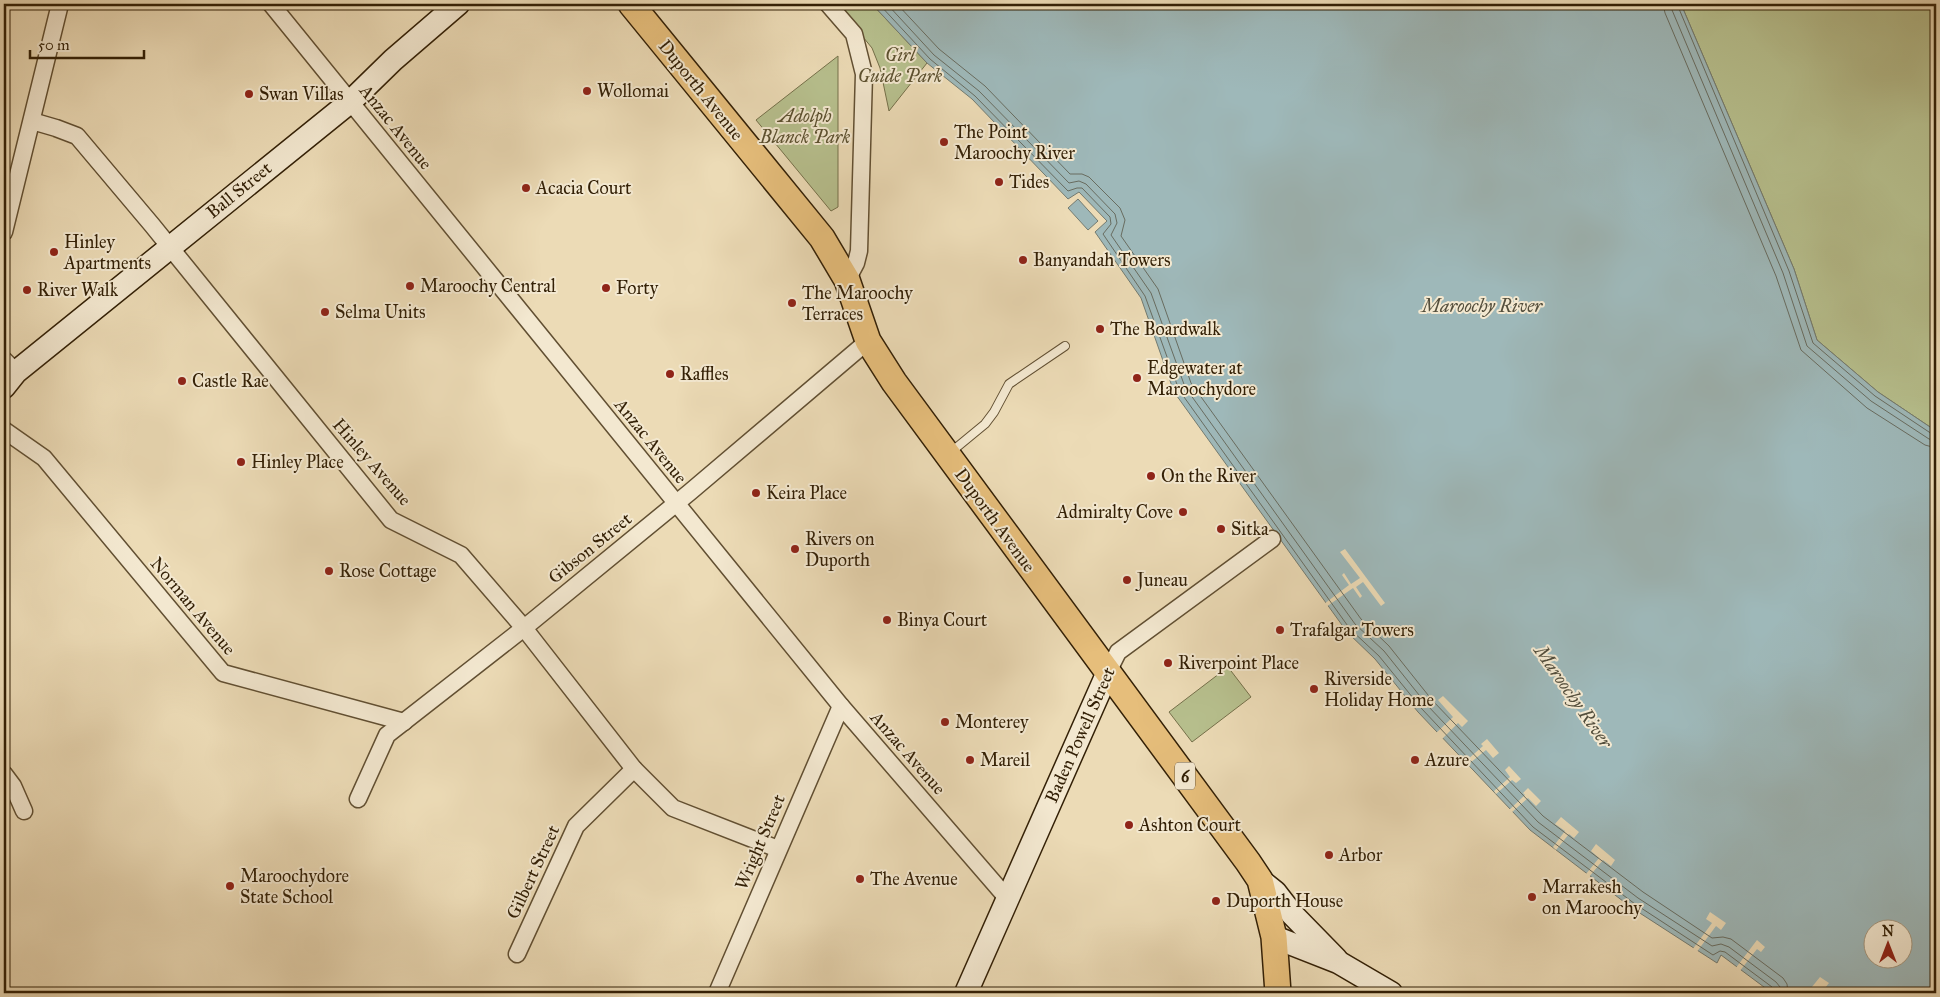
<svg xmlns="http://www.w3.org/2000/svg" width="1940" height="997" font-family="'IM FELL Great Primer',serif">
<style>
.green{fill:#b7c08e;stroke:#75704a}
.water{fill:#9eb8b9;stroke:#737b71;fill-rule:evenodd}
.pier{fill:#ecdbb6}
.lines{fill:none;stroke-linecap:round;stroke-linejoin:round}
.shore{stroke:#686c60;stroke-width:1}
.lane-casing{stroke:#614f32;stroke-width:10}
.street-casing{stroke:#614f32;stroke-width:19}
.secondary-casing{stroke:#332006;stroke-width:25}
.primary-casing{stroke:#332006;stroke-width:28}
.lane{stroke:#f3e8d0;stroke-width:8}
.street{stroke:#f3e8d0;stroke-width:16}
.secondary{stroke:#f3e8d0;stroke-width:22}
.primary{stroke:#e6be7b;stroke-width:25}
.poi-dot{fill:#8f2418;stroke:#f3e8d0;stroke-width:2}
.labels{text-anchor:middle;stroke-width:4;stroke-linejoin:round;paint-order:stroke}
.shield{fill:#f3e8d0;stroke:#6d5c43;stroke-width:1}
.shield-label{font-size:16px;font-weight:bold;fill:#332006}
.park-label{font-size:18px;font-style:italic;fill:#5b502f;stroke:#f3e8d0}
.street-label{font-size:18px;fill:#332006;stroke:#f3e8d0}
.poi-label{font-size:18px;fill:#332006;stroke:#f3e8d0;text-anchor:start}
.water-label{font-size:19px;font-style:italic;fill:#534e3c;stroke:#f3e8d0}
</style>
<rect width="100%" height="100%" fill="#ecdbb6"/>
<filter id="stains"><feTurbulence type="fractalNoise" baseFrequency=".004" numOctaves="4"/><feColorMatrix values="0 0 0 0 .2 0 0 0 0 .09 0 0 0 0 .02 0 0 0 .5 -.17"/></filter>
<radialGradient id="worn" r=".72"><stop offset=".6" stop-color="#630" stop-opacity="0"/><stop offset="1" stop-color="#630" stop-opacity=".3"/></radialGradient>
<g class="green">
<polygon points="836,4 872,4 927,63 889,111 880,68 872,48"/>
<polygon points="1681,4 1936,4 1936,431 1878,392 1817,340 1794,269"/>
<polygon points="838,56 838,207 831,211 756,120"/>
<polygon points="1228,667 1251,697 1192,742 1169,712"/>
</g>
<g class="water">
<path d="M 872,4 L 1681,4 L 1794,269 L 1817,340 L 1878,392 L 1936,431 L 1936,993 L 1772,993 L 1721,955 L 1717,963 L 1632,908 L 1530,830 L 1418,712 L 1375,659 L 1347,632 L 1174,392 L 1141,298 L 1095,232 L 1107,221 L 1079,192 L 1068,199 L 972,99 L 927,63 ZM 1872,930 L 1902,930 L 1902,960 L 1872,960 Z"/>
<polygon points="1078,199 1098,221 1088,230 1068,208"/>
</g>
<g class="pier">
<polygon points="1345,549 1385,603 1381,606 1363,582 1356,587 1362,596 1360,598 1353,588 1326,607 1324,604 1349,585 1342,575 1344,573 1351,584 1360,578 1340,552"/>
<polygon points="1443,696 1468,721 1462,727 1458,723 1441,740 1435,734 1453,717 1438,700"/>
<polygon points="1487,739 1499,753 1493,758 1486,750 1470,763 1467,760 1483,746 1481,744"/>
<polygon points="1509,766 1521,779 1516,783 1512,780 1496,794 1494,791 1510,777 1505,770"/>
<polygon points="1528,788 1541,801 1536,806 1528,798 1511,813 1508,811 1525,795 1523,793"/>
<polygon points="1561,817 1579,832 1574,838 1569,834 1556,850 1553,847 1565,831 1555,824"/>
<polygon points="1596,844 1615,860 1611,866 1603,860 1589,877 1586,874 1599,858 1591,851"/>
<polygon points="1710,912 1726,923 1721,930 1716,926 1696,953 1692,950 1712,923 1706,919"/>
<polygon points="1757,940 1765,947 1761,952 1757,949 1739,972 1735,969"/>
<polygon points="1820,977 1829,983 1821,993 1807,993"/>
</g>
<g class="lines">
<g class="shore">
<polyline points="879,4 930,59 975,96 1068,191 1077,188 1082,188 1110,217 1111,224 1103,234 1145,296 1179,390 1350,629 1379,656 1422,709 1533,827 1635,904 1713,955 1720,951 1725,952 1772,987 1775,993"/>
<polyline points="887,4 934,55 979,91 1069,183 1079,181 1086,184 1115,214 1117,223 1111,235 1151,293 1185,387 1355,624 1384,651 1427,705 1538,822 1638,898 1712,946 1721,944 1729,947 1776,982 1780,987 1781,993"/>
<polyline points="897,4 939,49 985,86 1070,174 1082,174 1089,177 1120,208 1125,220 1121,236 1158,289 1191,383 1361,619 1389,646 1432,700 1543,816 1643,892 1712,938 1723,937 1731,939 1783,978 1787,984 1788,993"/>
<polyline points="1663,4 1665,13 1776,276 1801,350 1867,408 1925,445 1936,448"/>
<polyline points="1671,4 1672,10 1783,273 1807,346 1871,401 1929,439 1936,441"/>
<polyline points="1677,4 1789,271 1813,343 1875,396 1932,434 1936,434"/>
</g>
<g class="lane-casing">
<polyline id="lane" points="951,452 985,424 994,412 1009,384 1065,346"/>
</g>
<g class="street-casing">
<g id="street">
<polyline points="271,4 841,706 1007,898"/>
<polyline points="828,4 854,34 864,74 859,251 856,263 847,280"/>
<polyline points="32,121 56,128 77,136 152,225 391,520 461,555 524,628 634,769 673,808 778,849"/>
<polyline points="4,232 60,4"/>
<polyline points="4,360 16,372"/>
<polyline points="4,430 44,458 223,673 404,722"/>
<polyline points="1108,672 1118,652 1272,539"/>
<polyline points="4,774 13,786 24,811"/>
<polyline points="358,799 387,735 524,628 690,492 868,341"/>
<polyline points="517,954 576,826 634,769"/>
<polyline points="717,993 841,706"/>
</g>
</g>
<g class="secondary-casing">
<g id="secondary">
<polyline points="4,387 16,372 350,102 393,60 458,4"/>
<polyline points="1260,880 1275,892 1292,914 1336,959"/>
<polyline points="1274,937 1338,962 1391,993"/>
<polyline points="966,993 1108,672"/>
</g>
</g>
<g class="primary-casing">
<polyline id="primary" points="631,4 822,238 847,280 868,341 894,382 1248,862 1260,880 1274,937 1278,993"/>
</g>
<use href="#lane" class="lane"/>
<use href="#street" class="street"/>
<use href="#secondary" class="secondary"/>
<use href="#primary" class="primary"/>
</g>
<g class="poi-dot">
<circle cx="587" cy="91" r="5"/>
<circle cx="249" cy="94" r="5"/>
<circle cx="944" cy="142" r="5"/>
<circle cx="999" cy="182" r="5"/>
<circle cx="526" cy="188" r="5"/>
<circle cx="54" cy="252" r="5"/>
<circle cx="1023" cy="260" r="5"/>
<circle cx="410" cy="286" r="5"/>
<circle cx="606" cy="288" r="5"/>
<circle cx="27" cy="290" r="5"/>
<circle cx="792" cy="303" r="5"/>
<circle cx="325" cy="312" r="5"/>
<circle cx="1100" cy="329" r="5"/>
<circle cx="670" cy="374" r="5"/>
<circle cx="1137" cy="378" r="5"/>
<circle cx="182" cy="381" r="5"/>
<circle cx="241" cy="462" r="5"/>
<circle cx="1151" cy="476" r="5"/>
<circle cx="756" cy="493" r="5"/>
<circle cx="1183" cy="512" r="5"/>
<circle cx="1221" cy="529" r="5"/>
<circle cx="795" cy="549" r="5"/>
<circle cx="329" cy="571" r="5"/>
<circle cx="1127" cy="580" r="5"/>
<circle cx="887" cy="620" r="5"/>
<circle cx="1280" cy="630" r="5"/>
<circle cx="1168" cy="663" r="5"/>
<circle cx="1314" cy="689" r="5"/>
<circle cx="945" cy="722" r="5"/>
<circle cx="970" cy="760" r="5"/>
<circle cx="1415" cy="760" r="5"/>
<circle cx="1129" cy="825" r="5"/>
<circle cx="1329" cy="855" r="5"/>
<circle cx="860" cy="879" r="5"/>
<circle cx="230" cy="886" r="5"/>
<circle cx="1532" cy="897" r="5"/>
<circle cx="1216" cy="901" r="5"/>
</g>
<g class="labels">
<rect class="shield" x="1175" y="762.5" width="20" height="27" rx="4"/>
<g class="shield-label">
<text x="1185" y="782">6</text>
</g>
<g class="park-label">
<text x="900" y="61">Girl<tspan x="900" dy="21">Guide Park</tspan></text>
<text x="805" y="122">Adolph<tspan x="805" dy="21">Blanck Park</tspan></text>
</g>
<g class="street-label">
<text transform="translate(701 90) rotate(51)" y="6">Duporth Avenue</text>
<text transform="translate(396 127) rotate(51)" y="6">Anzac Avenue</text>
<text transform="translate(239 190) rotate(-39)" y="6">Ball Street</text>
<text transform="translate(651 441) rotate(51)" y="6">Anzac Avenue</text>
<text transform="translate(372 462) rotate(49)" y="6">Hinley Avenue</text>
<text transform="translate(995 520) rotate(54)" y="6">Duporth Avenue</text>
<text transform="translate(590 548) rotate(-39)" y="6">Gibson Street</text>
<text transform="translate(193 606) rotate(50)" y="6">Norman Avenue</text>
<text transform="translate(1080 735) rotate(-66)" y="6">Baden Powell Street</text>
<text transform="translate(908 753) rotate(49)" y="6">Anzac Avenue</text>
<text transform="translate(760 842) rotate(-67)" y="6">Wright Street</text>
<text transform="translate(533 872) rotate(-65)" y="6">Gilbert Street</text>
</g>
<g class="poi-label">
<text x="597" y="97">Wollomai</text>
<text x="259" y="100">Swan Villas</text>
<text x="954" y="138">The Point<tspan x="954" dy="21">Maroochy River</tspan></text>
<text x="1009" y="188">Tides</text>
<text x="536" y="194">Acacia Court</text>
<text x="64" y="248">Hinley<tspan x="64" dy="21">Apartments</tspan></text>
<text x="1033" y="266">Banyandah Towers</text>
<text x="420" y="292">Maroochy Central</text>
<text x="616" y="294">Forty</text>
<text x="37" y="296">River Walk</text>
<text x="802" y="299">The Maroochy<tspan x="802" dy="21">Terraces</tspan></text>
<text x="335" y="318">Selma Units</text>
<text x="1110" y="335">The Boardwalk</text>
<text x="1147" y="374">Edgewater at<tspan x="1147" dy="21">Maroochydore</tspan></text>
<text x="680" y="380">Raffles</text>
<text x="192" y="387">Castle Rae</text>
<text x="251" y="468">Hinley Place</text>
<text x="1161" y="482">On the River</text>
<text x="766" y="499">Keira Place</text>
<text x="1173" y="518" text-anchor="end">Admiralty Cove</text>
<text x="1231" y="535">Sitka</text>
<text x="805" y="545">Rivers on<tspan x="805" dy="21">Duporth</tspan></text>
<text x="339" y="577">Rose Cottage</text>
<text x="1137" y="586">Juneau</text>
<text x="897" y="626">Binya Court</text>
<text x="1290" y="636">Trafalgar Towers</text>
<text x="1178" y="669">Riverpoint Place</text>
<text x="1324" y="685">Riverside<tspan x="1324" dy="21">Holiday Home</tspan></text>
<text x="955" y="728">Monterey</text>
<text x="980" y="766">Mareil</text>
<text x="1425" y="766">Azure</text>
<text x="1139" y="831">Ashton Court</text>
<text x="1339" y="861">Arbor</text>
<text x="240" y="882">Maroochydore<tspan x="240" dy="21">State School</tspan></text>
<text x="870" y="885">The Avenue</text>
<text x="1542" y="893">Marrakesh<tspan x="1542" dy="21">on Maroochy</tspan></text>
<text x="1226" y="907">Duporth House</text>
</g>
<g class="water-label">
<text x="1482" y="312">Maroochy River</text>
<text transform="translate(1574 696) rotate(55)" y="7">Maroochy River</text>
</g>
</g>
<rect width="1940" height="997" fill="none" stroke="#ecdbb6" stroke-width="20"/>
<rect x="5" y="5" width="1930" height="987" fill="none" stroke="#332006" stroke-width="2.5"/>
<rect x="10" y="10" width="1920" height="977" fill="none" stroke="#332006"/>
<g transform="translate(1888 944)"><circle r="24" fill="#f3e8d0" stroke="#a6987f"/>
<path d="M0-4L9 19L0 12L-9 19Z" fill="#8f2418"/>
<text y="-8" font-size="14" font-weight="bold" text-anchor="middle" fill="#332006">N</text>
</g>
<path d="M30 50v8h114v-8" fill="none" stroke="#332006" stroke-width="2.5"/>
<text x="38" y="50" font-size="15" fill="#332006" stroke="#f3e8d0" stroke-width="4" paint-order="stroke">50 m</text>
<rect width="100%" height="100%" filter="url(#stains)"/>
<rect width="100%" height="100%" fill="url(#worn)"/>
</svg>
